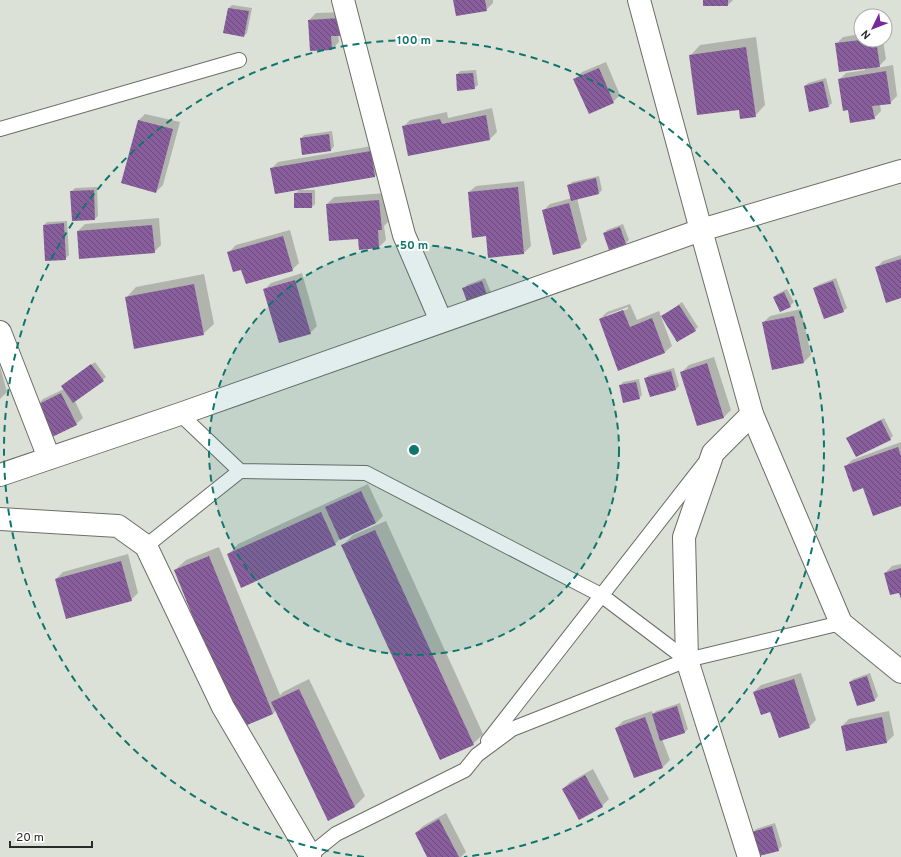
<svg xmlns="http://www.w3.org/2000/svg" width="901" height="857" font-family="Overpass,sans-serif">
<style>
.shadow{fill:#0003;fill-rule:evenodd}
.building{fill:url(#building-back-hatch)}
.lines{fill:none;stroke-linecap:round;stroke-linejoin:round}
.lane-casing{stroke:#6b6f67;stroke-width:16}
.street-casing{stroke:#6b6f67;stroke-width:24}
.secondary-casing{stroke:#6b6f67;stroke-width:24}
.lane{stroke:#fff;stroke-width:14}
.street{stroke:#fff;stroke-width:22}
.secondary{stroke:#fff;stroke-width:22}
.ring{fill:none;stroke:#0f766e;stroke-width:2;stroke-dasharray:7 5}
.centre{fill:#0f766e;stroke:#fff;stroke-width:2}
.ring-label{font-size:12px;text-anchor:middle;font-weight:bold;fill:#0f766e;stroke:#fff;stroke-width:4;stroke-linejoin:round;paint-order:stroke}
</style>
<defs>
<pattern id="building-back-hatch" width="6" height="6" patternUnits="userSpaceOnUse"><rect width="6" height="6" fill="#885e9d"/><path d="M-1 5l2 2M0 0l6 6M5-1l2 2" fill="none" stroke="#694a79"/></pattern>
</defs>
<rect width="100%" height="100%" fill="#dce1d8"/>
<g class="shadow">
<polygon points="454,0 493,0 493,3 486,10"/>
<polygon points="704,0 733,0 728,5"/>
<polygon points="232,5 252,8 247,33 244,36 229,8"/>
<polygon points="347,12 338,35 339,42 332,49 309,20 316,13"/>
<polygon points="861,34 861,40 883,40 886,59 877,68 893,65 897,96 890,103 880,104 881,111 874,118 849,109 839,80 846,73 865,70 865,68 836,44 843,37"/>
<polygon points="756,37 765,105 755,116 740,109 690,56 700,45"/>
<polygon points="606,62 620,95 613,102 575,79 582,72"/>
<polygon points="476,70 478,85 474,88 457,75 460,71"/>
<polygon points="826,78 832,103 829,106 805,86 808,83"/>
<polygon points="492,108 497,132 490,139 403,127 410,120 447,112 448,118"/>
<polygon points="145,114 180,122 163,185 156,192 138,121"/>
<polygon points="332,131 334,146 331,150 303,154 301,139 304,135"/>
<polygon points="378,145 382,169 375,176 271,169 278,162"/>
<polygon points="599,176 602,190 599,193 577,198 587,240 580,247 543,211 550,204 572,198 569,185 572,182"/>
<polygon points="524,181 531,246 524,253 487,235 469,192 476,186"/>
<polygon points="97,187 98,216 95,219 71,192 75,188"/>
<polygon points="299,190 315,190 315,204 312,207 295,194"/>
<polygon points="386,193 388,222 384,226 386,240 379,247 359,238 327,204 334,197"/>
<polygon points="159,218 161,245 154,252 78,231 85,224"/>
<polygon points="67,221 69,255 65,259 44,225 47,222"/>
<polygon points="623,224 629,240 626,243 610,249 604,234 607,230"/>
<polygon points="290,230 299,263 292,270 242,268 229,252 236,245"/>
<polygon points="901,255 901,297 876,268 883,261"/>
<polygon points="302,273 317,326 310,333 264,290 271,283"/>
<polygon points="204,274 214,324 203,334 126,298 136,287"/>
<polygon points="485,278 492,295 464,289 467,285"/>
<polygon points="836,278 847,308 843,311 814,288 818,285"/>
<polygon points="787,289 794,302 790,306 780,310 774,297 777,294"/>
<polygon points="682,302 698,327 695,330 662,317"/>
<path d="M 630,304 L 637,320 L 659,311 L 672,346 L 665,352 L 600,319 L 607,312 ZM 628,307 L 628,309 L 607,317 L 607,315 Z"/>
<polygon points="801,309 811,355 804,362 763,323 770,316"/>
<polygon points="714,357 731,410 724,417 698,425 682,372 689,365"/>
<polygon points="95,362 106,377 75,401 83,418 76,424 36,406 43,399 64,389 66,383"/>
<polygon points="0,366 7,392 0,399"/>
<polygon points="674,368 679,386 676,389 650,396 646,379 649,375"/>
<polygon points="639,379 642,395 639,398 620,386 623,382"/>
<polygon points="884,418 893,436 890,439 848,438 851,435"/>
<polygon points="901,442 901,504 863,487 845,467 852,460"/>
<polygon points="368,484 383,516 376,523 341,538 335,544 228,555 238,544"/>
<polygon points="386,521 483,734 473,744 343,545 353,535"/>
<polygon points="219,547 280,695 283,692 309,679 365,796 354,807 276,710 273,714 175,570 186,560"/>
<polygon points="128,554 138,593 131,600 56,579 63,572"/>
<polygon points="901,564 901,597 900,591 885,573 892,566"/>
<polygon points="801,673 816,720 809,727 771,711 754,692 761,685"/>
<polygon points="870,673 878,696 875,700 858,705 850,682 853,679"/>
<polygon points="680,703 688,729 685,732 662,739 670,760 663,767 635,777 616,728 623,721 652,711 653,714 656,711"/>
<polygon points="889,711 894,735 887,742 847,750 842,726 849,719"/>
<polygon points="593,769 609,799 602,806 563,789 570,782"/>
<polygon points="446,813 466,852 461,857 429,857 416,833 423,826"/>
<polygon points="775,823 782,846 778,850 753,832 756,829"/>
</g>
<g class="building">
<polygon points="453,0 485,0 487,11 456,16"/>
<rect x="703" y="0" width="25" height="6"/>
<polygon points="228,8 249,11 244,37 223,33"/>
<polygon points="340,18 341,36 331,36 332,50 310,51 308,20"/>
<polygon points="861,40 876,40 880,67 839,72 835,43"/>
<polygon points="746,47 756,117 740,119 739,110 697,115 689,55"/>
<polygon points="599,68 614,103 589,114 573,79"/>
<polygon points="886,71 891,104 872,106 875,119 850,123 848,110 843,111 838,79"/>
<polygon points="473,73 475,89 457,91 456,74"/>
<polygon points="823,81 829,107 809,112 804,86"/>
<polygon points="486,115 490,140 408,156 402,126 440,119 442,124"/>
<polygon points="138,120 173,129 156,193 121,183"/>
<polygon points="329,134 331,151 302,155 300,138"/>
<polygon points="371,151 375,177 275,194 270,168"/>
<polygon points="596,178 599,194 571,201 567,185"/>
<polygon points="518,187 524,254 488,258 486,236 472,238 468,192"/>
<polygon points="94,190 95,220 72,221 70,191"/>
<rect x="294" y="193" width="18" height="15"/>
<polygon points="379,200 382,230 378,230 379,248 359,250 358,239 329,241 326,204"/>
<polygon points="569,203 581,248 553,255 542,210"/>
<polygon points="64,223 66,260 45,261 43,225"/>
<polygon points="152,225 155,253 79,259 77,231"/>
<polygon points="620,227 626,244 609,250 603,233"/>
<polygon points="283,236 293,271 246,284 241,270 233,272 227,252"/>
<polygon points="901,259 901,298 886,303 875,267"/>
<polygon points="295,280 311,334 279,343 263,289"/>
<polygon points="482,281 489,300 469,307 462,288"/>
<polygon points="833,281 844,312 824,319 813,288"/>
<polygon points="194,284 204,335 134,349 125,297"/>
<polygon points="784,292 791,307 780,312 773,297"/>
<polygon points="679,305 696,331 677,342 661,316"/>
<polygon points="623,310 630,327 652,318 665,353 618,371 599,319"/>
<polygon points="794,316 804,363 772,370 762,322"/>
<polygon points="707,363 724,418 697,426 680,372"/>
<polygon points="91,364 104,381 73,403 61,386"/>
<polygon points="671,371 676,390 650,397 644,378"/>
<polygon points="636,382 640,399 623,403 619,385"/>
<polygon points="61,393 77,425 50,438 35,406"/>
<polygon points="881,420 891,440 856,457 846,438"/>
<polygon points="898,447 901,456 901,506 873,516 863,488 853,492 844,466"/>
<polygon points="361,491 376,523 340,540 325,507"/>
<polygon points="321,512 336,545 241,588 227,554"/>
<polygon points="375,530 474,745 440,760 341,545"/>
<polygon points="209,556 273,714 238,729 174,570"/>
<polygon points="121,561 132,601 66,619 55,579"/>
<polygon points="901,568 901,599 899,593 890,595 884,573"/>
<polygon points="867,676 875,701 857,706 849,682"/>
<polygon points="794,679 810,728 779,738 770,712 761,715 753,692"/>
<polygon points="299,689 355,807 328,821 271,702"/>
<polygon points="677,706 685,733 660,741 652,714"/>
<polygon points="645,717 663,768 634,778 615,728"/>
<polygon points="882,717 887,743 846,751 841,726"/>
<polygon points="585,775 603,807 579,820 562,789"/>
<polygon points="439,819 459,857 427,857 415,833"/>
<polygon points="772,826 779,851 759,856 752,832"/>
</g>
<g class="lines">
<g class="lane-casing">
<g id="lane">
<polyline points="0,129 239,60"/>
<polyline points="180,414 240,471 366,473 601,595 687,660"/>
<polyline points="146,546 240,471"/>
<polyline points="488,741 704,464"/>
<polyline points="310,855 336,834 465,770 477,755 512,729 687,660 841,623"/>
</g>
</g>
<g class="street-casing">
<g id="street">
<polyline points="343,0 404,235 441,321"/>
<polyline points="639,0 701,230 752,414 841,623 901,672"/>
<polyline points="0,332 49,458"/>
<polyline points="0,519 118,526 146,546 223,707 310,855 309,857"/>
<polyline points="749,857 687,660 684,537 713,453 752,414"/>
</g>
</g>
<g class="secondary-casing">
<polyline id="secondary" points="0,475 180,414 701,230 901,171"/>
</g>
<use href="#lane" class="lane"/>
<use href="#street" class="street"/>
<use href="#secondary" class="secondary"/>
</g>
<circle cx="414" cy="450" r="205" fill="#0f766e" fill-opacity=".12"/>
<g class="ring">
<circle cx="414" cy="450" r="205"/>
<path d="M364 857A410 410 0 1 1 464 857"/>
</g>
<circle cx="414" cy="450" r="6" class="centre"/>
<g class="ring-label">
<text x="414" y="44">100 m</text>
<text x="414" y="249">50 m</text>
</g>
<g transform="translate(873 28) rotate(227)"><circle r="19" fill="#ffffff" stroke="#aaaba9"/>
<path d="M0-3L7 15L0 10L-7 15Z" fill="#782899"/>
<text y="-6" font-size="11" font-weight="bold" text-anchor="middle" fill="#2a2c28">N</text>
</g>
<path d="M10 841v6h82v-6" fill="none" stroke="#2a2c28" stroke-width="2"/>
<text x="16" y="841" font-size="12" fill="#2a2c28" stroke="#ffffff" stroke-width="3" paint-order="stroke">20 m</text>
</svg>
